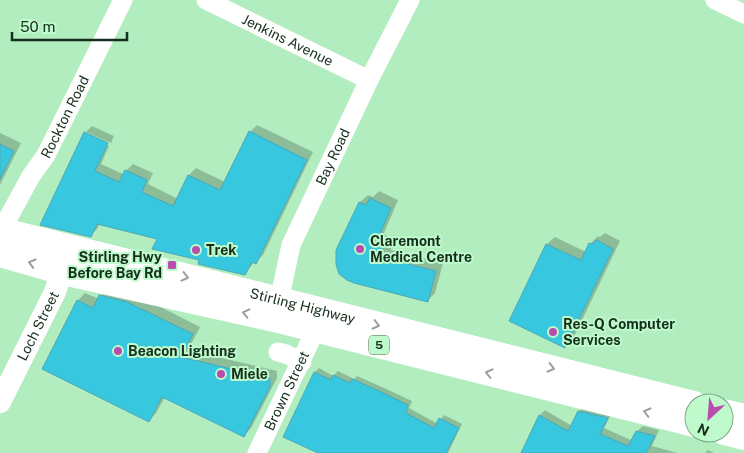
<svg xmlns="http://www.w3.org/2000/svg" width="744" height="453" font-family="'Public Sans',sans-serif">
<style>
.shadow{fill:#0003}
.building{fill:#37c7df;stroke:#4da7b7}
.lines{fill:none;stroke-linecap:round;stroke-linejoin:round}
.minor{stroke:#fff;stroke-width:19}
.major{stroke:#fff;stroke-width:22}
.highway{stroke:#fff;stroke-width:26}
.oneway{stroke:#96a199}
.poi-dot{fill:#b84dae;stroke:#befacb;stroke-width:2}
.labels{text-anchor:middle;stroke-width:4;stroke-linejoin:round;paint-order:stroke}
.shield{fill:#befacb;stroke:#486b51;stroke-width:1}
.shield-label{font-size:12px;font-weight:bold;fill:#162e1d}
.street-label{font-size:14px;fill:#162e1d;stroke:#befacb}
.poi-label{font-size:14px;font-weight:bold;fill:#162e1d;stroke:#befacb;text-anchor:start}
</style>
<rect width="100%" height="100%" fill="#b1edbe"/>
<g class="shadow">
<polygon points="257,125 313,152 263,255 256,262 254,262 245,274 201,259 159,238 100,223 97,229 90,236 85,133 86,132 86,135 109,146 101,164 123,174 133,164 153,173 148,184 178,199 189,175 196,168 225,182 250,132"/>
<polygon points="92,126 114,136 111,143 86,132"/>
<polygon points="0,133 21,143 0,185"/>
<polygon points="379,191 398,200 384,233 391,241 391,250 443,263 435,293 428,300 337,250 360,202 368,195 373,197"/>
<polygon points="605,233 620,241 573,339 565,347 511,321 547,244 555,237 586,252 590,244 598,236 600,237"/>
<polygon points="108,288 135,294 200,327 188,350 277,371 277,378 251,428 244,436 165,397 156,413 149,421 78,300 85,293 99,299"/>
<polygon points="319,368 333,376 338,371 354,379 357,376 382,387 412,401 409,408 438,424 444,415 462,424 448,453 321,453 285,436 315,372"/>
<polygon points="585,406 612,413 604,428 633,441 637,431 643,426 659,430 652,446 678,453 522,453 540,415 545,410 572,426 579,411"/>
<polygon points="708,450 714,453 705,453"/>
</g>
<g class="building">
<polygon points="249,131 307,160 256,264 252,262 245,275 198,264 199,260 152,249 157,239 97,224 91,237 40,225 84,132 108,143 95,171 119,182 125,170 147,180 142,192 173,206 188,175 220,190"/>
<polygon points="0,144 14,151 0,179"/>
<polygon points="370,198 391,208 377,241 383,249 384,258 436,271 428,302 354,283 347,280 339,274 336,264 336,250 359,202 366,205"/>
<polygon points="597,240 613,249 565,348 509,321 546,244 581,260 589,243 592,244"/>
<polygon points="99,295 127,302 193,334 181,357 270,378 270,387 244,437 162,397 149,422 42,369 77,300 93,308"/>
<polygon points="314,372 331,380 333,375 350,383 352,379 377,390 408,405 406,413 434,428 439,418 459,428 446,453 318,453 283,437"/>
<polygon points="578,411 608,418 600,434 628,446 636,431 655,436 646,453 521,453 539,415 568,431"/>
</g>
<g class="lines">
<g class="minor">
<path id="s1" d="M 206,0 L 369,80"/>
<polyline points="715,0 744,14"/>
<path id="s2" d="M 1,231 L 31,176 L 46,155 L 123,0"/>
<path id="s3" d="M 277,311 L 291,245 L 369,80 L 410,0"/>
<polyline points="278,352 286,354 302,362"/>
<path id="s4" d="M 257,453 L 316,329"/>
</g>
<path class="major" id="s5" d="M 0,402 L 55,292 L 67,256"/>
<g class="highway">
<path id="s6" d="M 0,230 L 694,404"/>
<polyline points="0,254 63,272 274,319 694,424"/>
<polyline points="724,412 744,417"/>
<polyline points="724,432 744,437"/>
</g>
</g>
<defs><path id="oneway-chevron" d="M-2-3.5L2.5 0L-2 3.5" fill="none" stroke-width="1.6" stroke-linecap="round" stroke-linejoin="round" transform="scale(1.25)"/></defs>
<g class="oneway">
<use href="#oneway-chevron" transform="translate(32 263) rotate(-164)"/>
<use href="#oneway-chevron" transform="translate(185 277) rotate(14)"/>
<use href="#oneway-chevron" transform="translate(246 313) rotate(-167)"/>
<use href="#oneway-chevron" transform="translate(376 325) rotate(14)"/>
<use href="#oneway-chevron" transform="translate(551 368) rotate(14)"/>
<use href="#oneway-chevron" transform="translate(489 373) rotate(-166)"/>
<use href="#oneway-chevron" transform="translate(647 412) rotate(-166)"/>
</g>
<g class="poi-dot">
<circle cx="360" cy="249" r="5"/>
<circle cx="196" cy="250" r="5"/>
<rect x="167" y="260" width="10" height="10" rx="2.5"/>
<circle cx="553" cy="332" r="5"/>
<circle cx="118" cy="351" r="5"/>
<circle cx="221" cy="374" r="5"/>
</g>
<g class="labels">
<rect class="shield" x="369" y="335.5" width="20" height="19" rx="4"/>
<g class="shield-label">
<text x="379" y="349">5</text>
</g>
<g class="street-label">
<text dy="5" stroke="none"><textPath href="#s1" startOffset="91">Jenkins Avenue</textPath></text>
<text dy="5" stroke="none"><textPath href="#s2" startOffset="131">Rockton Road</textPath></text>
<text dy="5" stroke="none"><textPath href="#s3" startOffset="165">Bay Road</textPath></text>
<text dy="5" stroke="none"><textPath href="#s6" startOffset="312">Stirling Highway</textPath></text>
<text dy="5" stroke="none"><textPath href="#s5" startOffset="85">Loch Street</textPath></text>
<text dy="5" stroke="none"><textPath href="#s4" startOffset="69">Brown Street</textPath></text>
</g>
<g class="poi-label">
<text x="370" y="246">Claremont<tspan x="370" dy="16">Medical Centre</tspan></text>
<text x="206" y="255">Trek</text>
<text x="162" y="262" text-anchor="end">Stirling Hwy<tspan x="162" dy="16">Before Bay Rd</tspan></text>
<text x="563" y="329">Res-Q Computer<tspan x="563" dy="16">Services</tspan></text>
<text x="128" y="356">Beacon Lighting</text>
<text x="231" y="379">Miele</text>
</g>
</g>
<g transform="translate(709 418) rotate(206)"><circle r="24" fill="#befacb" stroke="#7ba885"/>
<path d="M0-4L9 19L0 12L-9 19Z" fill="#b84dae"/>
<text y="-8" font-size="14" font-weight="bold" text-anchor="middle" fill="#162e1d">N</text>
</g>
<path d="M12 32v8h115v-8" fill="none" stroke="#162e1d" stroke-width="2.5"/>
<text x="20" y="32" font-size="15" fill="#162e1d" stroke="#befacb" stroke-width="4" paint-order="stroke">50 m</text>
</svg>
